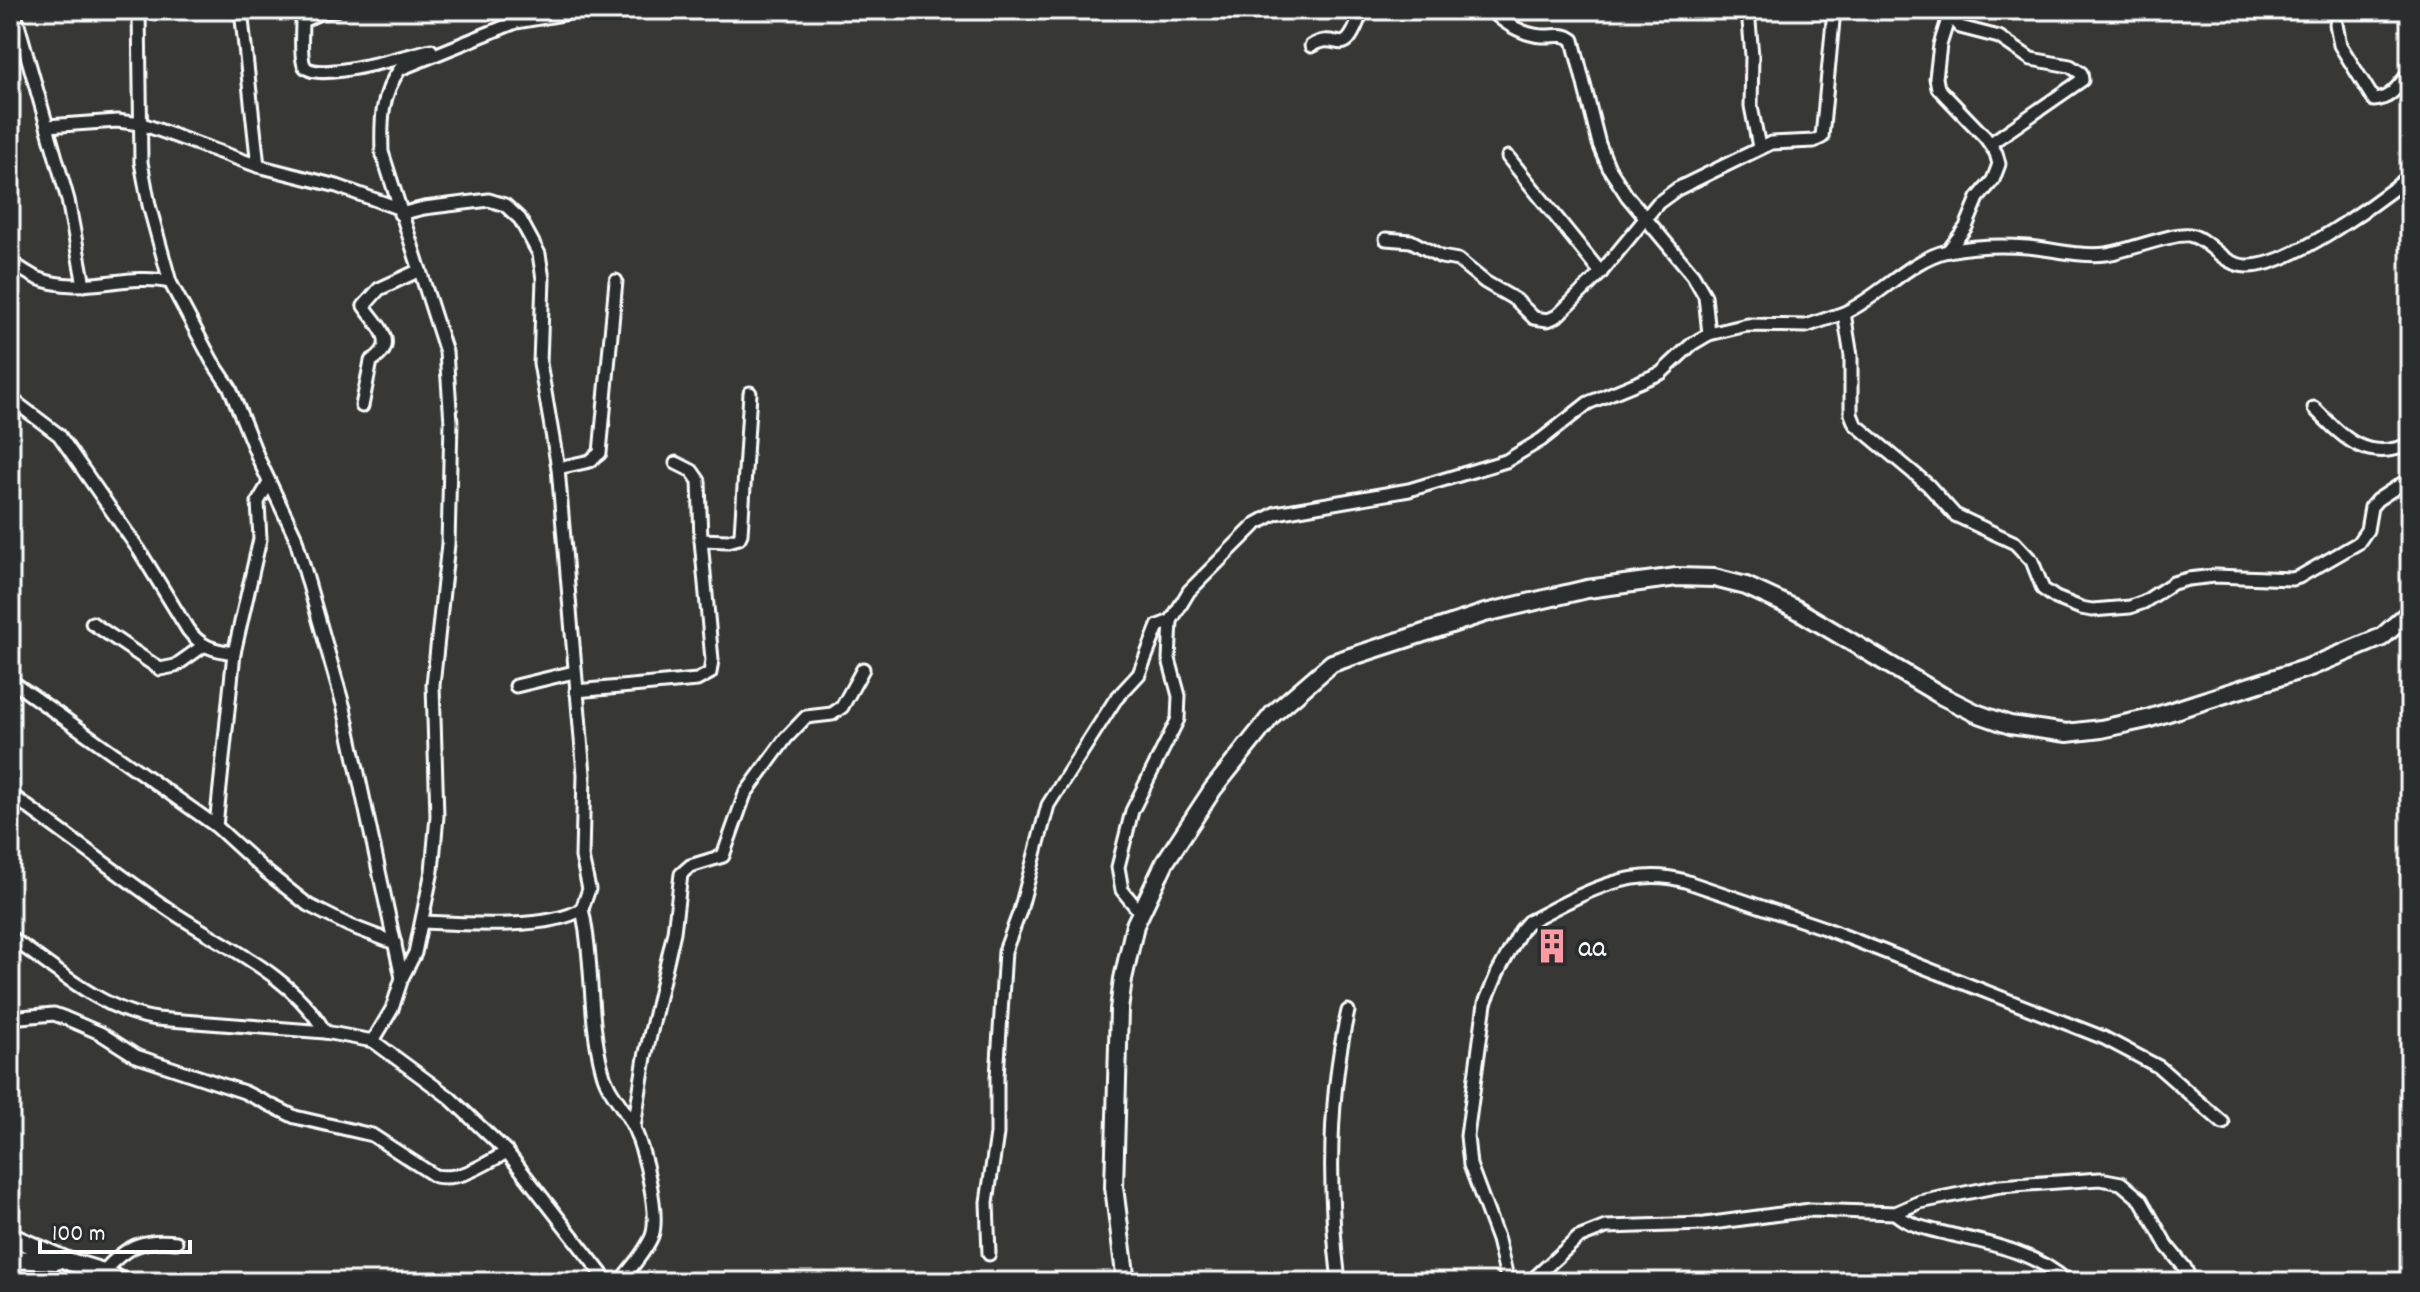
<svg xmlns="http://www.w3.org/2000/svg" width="2420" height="1292" font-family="Dekko,sans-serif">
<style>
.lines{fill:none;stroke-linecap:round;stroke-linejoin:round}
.street-casing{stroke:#fff;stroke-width:17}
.secondary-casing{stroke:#fff;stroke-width:22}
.street{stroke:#2a2d2e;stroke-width:11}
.secondary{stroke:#2a2d2e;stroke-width:16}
.labels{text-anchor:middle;stroke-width:8;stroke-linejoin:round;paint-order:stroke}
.poi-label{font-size:30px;fill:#fff;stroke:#2a2d2e;text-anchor:start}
</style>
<rect width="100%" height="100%" fill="#373735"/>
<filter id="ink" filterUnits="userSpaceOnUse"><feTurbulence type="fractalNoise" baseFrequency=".0125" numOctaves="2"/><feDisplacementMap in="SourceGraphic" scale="16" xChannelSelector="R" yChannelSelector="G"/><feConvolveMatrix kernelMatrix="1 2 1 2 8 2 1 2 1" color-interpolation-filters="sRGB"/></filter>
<g filter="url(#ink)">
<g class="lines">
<g class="street-casing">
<g id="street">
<polyline points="14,10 68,200 84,285"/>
<polyline points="139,10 141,162 149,205 170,282 212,361 230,388 259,460 295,536 344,708 402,978"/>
<polyline points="241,10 258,166"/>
<path d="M 336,10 L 320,13 L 302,21 C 302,31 300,56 304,65 C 313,85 411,54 431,50"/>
<path d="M 1491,10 C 1504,23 1523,35 1542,36 C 1554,37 1563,32 1573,40 L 1599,144 L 1609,168 L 1627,196 L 1693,275 L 1705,296 L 1709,334"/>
<polyline points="1748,10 1752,56 1751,106 1759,147"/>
<polyline points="1950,16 1960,27 1999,37 2031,59 2070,66 2081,73 2082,80 1991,143"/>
<path d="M 2336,24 L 2340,45 L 2374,100 C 2392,99 2399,84 2410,72"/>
<path d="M 1311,46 C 1340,28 1343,67 1362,10"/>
<polyline points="47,126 117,121 142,124 258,166 337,186 398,208"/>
<polyline points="1508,157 1601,273"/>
<polyline points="400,214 424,208 489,200 505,205 520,219 539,254 543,279 540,363 558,468 584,774 582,857 589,889 582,909"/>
<polyline points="1386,239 1411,241 1441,257 1458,260 1485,282 1516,300 1534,318 1548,320 1557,316 1598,276 1658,203 1677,189 1771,143 1814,141 1822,137 1834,10"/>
<polyline points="1948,251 1966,227 1978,198 1993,180 1999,164 1996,153 1985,137 1938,88 1936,78 1940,45 1951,10"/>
<path d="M 10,262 C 19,267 28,274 37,278 C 80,296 126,272 170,282"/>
<path d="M 1844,313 C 1880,297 1910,259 1948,251 C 1973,246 2002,245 2027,247 C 2053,249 2080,257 2106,254 C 2129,251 2170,233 2189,235 C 2209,238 2221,265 2247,266 C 2289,268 2377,202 2410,176"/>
<path d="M 10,398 L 59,435 L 139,550 L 188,630 C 201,647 213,650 234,653 L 260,539 L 258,502 L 269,483"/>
<path d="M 362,406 L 371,361 C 401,344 377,325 364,306 L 379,289 L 420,270"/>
<path d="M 2314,408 C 2344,438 2366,463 2410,444"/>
<polyline points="676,463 692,471 699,481 701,540"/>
<polyline points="558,468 590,461 600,453 616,281"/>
<polyline points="92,623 160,669 175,666 203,646"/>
<polyline points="10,680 216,826 264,870 308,905 348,925 395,943"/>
<polyline points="516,686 574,672"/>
<polyline points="576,691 697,680 710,673 712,660 701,540 728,541 739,538 741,534 750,393"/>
<path d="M 10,794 C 63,832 115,872 168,909 C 222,946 291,973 325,1032"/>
<polyline points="216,826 234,653"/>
<polyline points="1139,911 1122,890 1118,867 1132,811 1178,719 1179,696 1169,659 1171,621 1189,591 1256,524 1276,513 1409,490 1506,461 1541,440 1588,403 1661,373 1692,344 1709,334 1747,325 1806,326 1844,313 1851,356 1851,414 1855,424 1928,485 1955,515 2015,543 2032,561 2043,589 2056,598 2081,608 2092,610 2130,607 2144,602 2173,583 2188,579 2215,576 2292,579 2299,577 2358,543 2367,530 2371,507 2377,500 2406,481"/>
<path d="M 422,922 C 461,924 551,930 582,909 C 594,961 588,1016 602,1069 C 607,1092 625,1107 634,1128 C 644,1151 660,1213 652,1236 C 645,1253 631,1267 620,1282"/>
<path d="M 10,937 C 55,968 102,1011 157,1019 L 325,1032 L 373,1041"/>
<path d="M 10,1018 L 54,1014 L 65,1018 L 100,1033 L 136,1056 L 244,1092 L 295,1117 L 372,1135 L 435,1176 C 462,1181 484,1164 507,1152 L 449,1097 L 373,1041 L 392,1009 L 402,978 L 415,953 L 432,871 L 437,816 L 433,685 L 448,544 L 451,422 L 446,352 L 382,152 C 381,121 381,94 400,69 L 516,22 L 586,10"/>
<polyline points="634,1127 645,1057 674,932 681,874 690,866 723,856 745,794 786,738 806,717 832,714 842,707 863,669"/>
<polyline points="507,1152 608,1282"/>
<path d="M 1895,1213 C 1910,1227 1933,1230 1953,1235 C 1993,1244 2036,1253 2068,1282"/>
<polyline points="989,1254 987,1202 997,1134 997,1077 1005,951 1020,911 1048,805 1115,700 1139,674 1158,626 1171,621"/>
<path d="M 103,1272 C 125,1247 142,1238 176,1242"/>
<path d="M 1339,1282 C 1328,1192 1328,1099 1348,1011"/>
<path d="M 1508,1282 L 1498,1240 L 1470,1165 L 1467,1136 L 1485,1003 L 1498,972 L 1521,930 L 1528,922 C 1577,897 1629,864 1685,881 L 1824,928 L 2104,1038 L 2159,1067 L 2223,1123"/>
<polyline points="1530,1282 1578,1238 1606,1227 1705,1224 1810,1210 1895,1213 1920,1202 2000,1186 2100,1179 2121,1183 2141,1200 2167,1246 2185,1268 2191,1282"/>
</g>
</g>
<g class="secondary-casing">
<g id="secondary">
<polyline points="10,1236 70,1262 103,1272 122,1282"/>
<polyline points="10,1259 56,1261"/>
<polyline points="1126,1282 1114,1187 1119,1010 1123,979 1135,925 1165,862 1213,789 1273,714 1332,663 1485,613 1587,589 1677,577 1714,578 1746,586 1796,609 1942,696 1976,713 2010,725 2067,733 2101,729 2147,719 2310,667 2382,637 2410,612"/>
</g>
</g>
<use href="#street" class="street"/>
<use href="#secondary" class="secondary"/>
</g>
</g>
<defs>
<g id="building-bare" transform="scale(2.76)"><path d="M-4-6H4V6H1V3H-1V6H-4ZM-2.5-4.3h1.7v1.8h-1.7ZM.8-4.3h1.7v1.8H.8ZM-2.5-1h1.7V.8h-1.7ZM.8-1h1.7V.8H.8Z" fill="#ff9aa2" stroke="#2a2d2e" stroke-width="2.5" paint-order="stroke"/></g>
</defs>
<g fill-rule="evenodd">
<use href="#building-bare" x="1552" y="946"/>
</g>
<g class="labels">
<g class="poi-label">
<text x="1578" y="956">aa</text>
</g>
</g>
<rect width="2420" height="1292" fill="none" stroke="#2a2d2e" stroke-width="40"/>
<rect x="20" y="20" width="2380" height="1252" fill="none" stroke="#fff" stroke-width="3" filter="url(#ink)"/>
<path d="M40 1240v12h150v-12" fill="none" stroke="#ffffff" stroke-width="4"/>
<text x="52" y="1240" font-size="24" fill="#ffffff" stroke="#2a2d2e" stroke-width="6" paint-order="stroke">100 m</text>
</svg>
